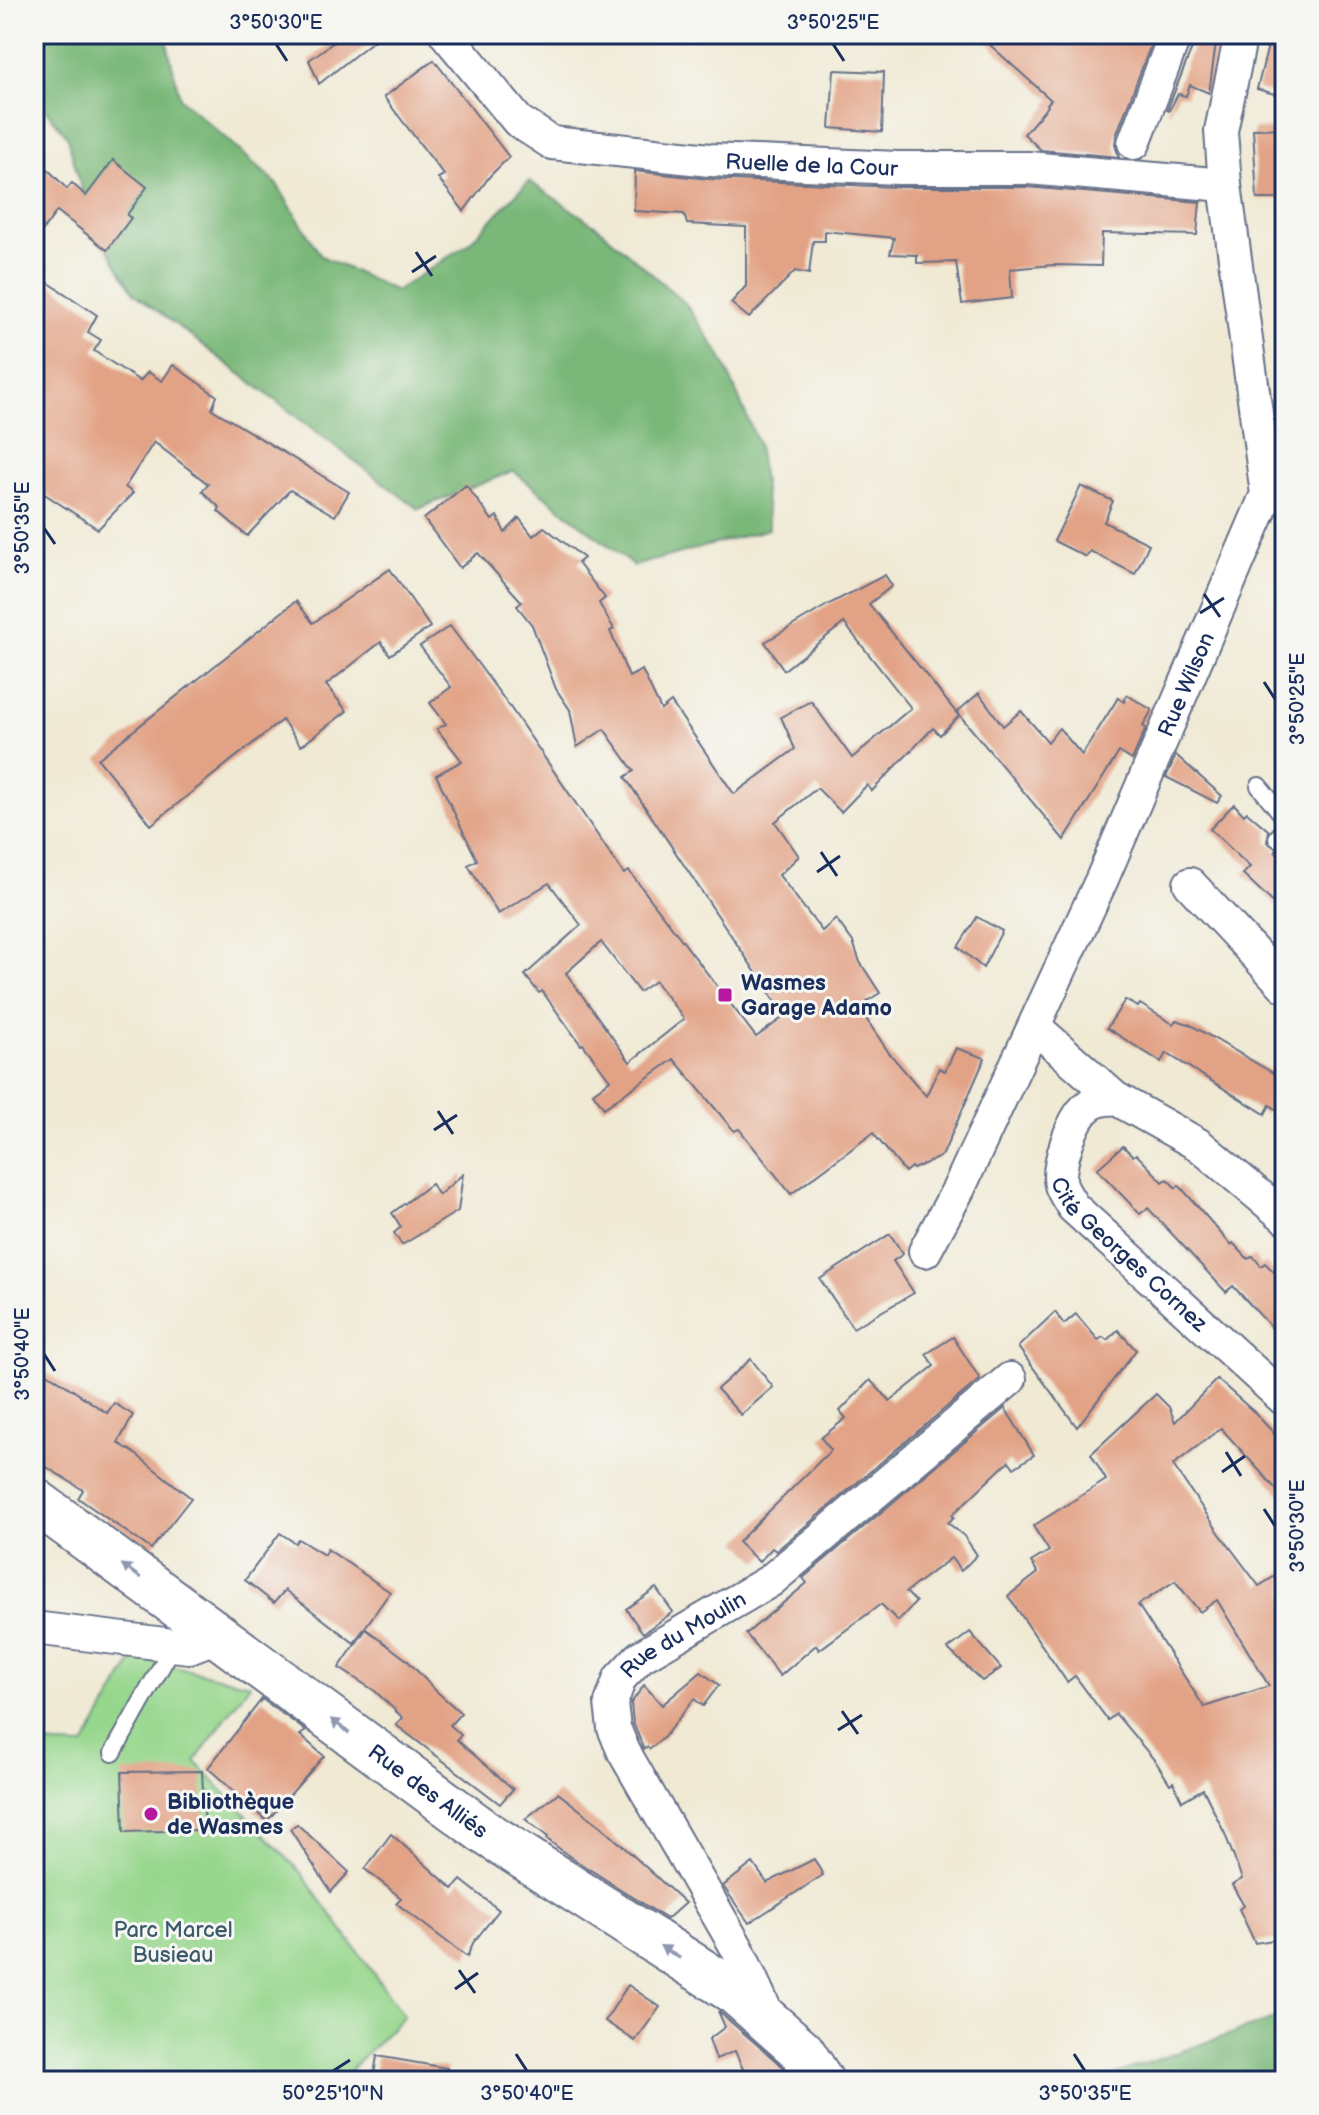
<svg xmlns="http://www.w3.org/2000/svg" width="1319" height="2115" font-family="'Balsamiq Sans',sans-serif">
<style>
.green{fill:#97d78d;stroke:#598376;stroke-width:2}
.forest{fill:#79b878;stroke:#4a746b;stroke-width:2}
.building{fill:#e2a285;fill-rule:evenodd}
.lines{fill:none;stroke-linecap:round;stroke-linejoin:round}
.lane-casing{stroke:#667088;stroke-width:20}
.street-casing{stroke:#667088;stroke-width:36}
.secondary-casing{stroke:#667088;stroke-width:48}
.lane{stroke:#fff;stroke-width:16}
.street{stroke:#fff;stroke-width:32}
.secondary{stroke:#fff;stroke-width:44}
.oneway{fill:#8d97ae}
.ticks{fill:none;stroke:#1b2f5e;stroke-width:3}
.poi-dot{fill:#b5179e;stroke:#f6f6f2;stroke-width:3}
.labels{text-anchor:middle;stroke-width:6;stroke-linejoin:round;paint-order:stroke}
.street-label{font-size:22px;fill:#1b2f5e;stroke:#f6f6f2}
.poi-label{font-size:22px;font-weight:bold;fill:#1b2f5e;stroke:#f6f6f2;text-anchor:start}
.park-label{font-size:22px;fill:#3a596a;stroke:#f6f6f2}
.neatline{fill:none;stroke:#1b2f5e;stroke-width:3}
.ticks-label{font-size:20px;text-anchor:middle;fill:#1b2f5e}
</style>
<rect width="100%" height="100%" fill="#f6f6f2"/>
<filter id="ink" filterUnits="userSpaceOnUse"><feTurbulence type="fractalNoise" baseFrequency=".0125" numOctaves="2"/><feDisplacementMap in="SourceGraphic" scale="16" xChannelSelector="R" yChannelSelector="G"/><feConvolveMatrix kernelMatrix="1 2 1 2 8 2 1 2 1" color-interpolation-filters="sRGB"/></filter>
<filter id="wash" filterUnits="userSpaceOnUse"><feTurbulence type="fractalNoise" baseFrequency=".006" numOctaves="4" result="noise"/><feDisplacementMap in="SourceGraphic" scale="32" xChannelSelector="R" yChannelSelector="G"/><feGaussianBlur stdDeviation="1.8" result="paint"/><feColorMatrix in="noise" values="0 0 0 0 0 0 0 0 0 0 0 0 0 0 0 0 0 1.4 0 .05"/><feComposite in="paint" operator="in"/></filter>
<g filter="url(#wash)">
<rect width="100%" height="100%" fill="#f0ead5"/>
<polygon class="green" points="134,1658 250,1684 195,1761 302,1874 404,2016 340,2081 34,2081 34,1744 84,1746"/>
<g class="forest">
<polygon points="34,34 165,34 180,98 276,183 321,256 396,291 468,244 529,181 599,228 685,303 721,356 758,443 769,529 634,566 513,471 418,509 134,293 90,220 67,136 42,105 34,100"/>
<polygon points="1285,2015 1285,2081 1095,2081 1280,2017"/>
</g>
<g id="blocks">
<g class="building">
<polygon points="345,34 382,34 319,84 309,60"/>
<polygon points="978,34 1155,34 1116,136 1115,145 1119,157 1041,150 1024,134 1048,106 1047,104 1051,100"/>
<polygon points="1271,34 1285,34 1285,97 1257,89"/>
<polygon points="1197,36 1216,43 1209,93 1190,85 1186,96 1178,94 1169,111 1167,110"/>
<polygon points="434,60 509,157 490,176 464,211 438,178 444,175 384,97"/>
<polygon points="834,70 884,72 882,132 830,128"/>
<polygon points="1285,128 1285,199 1257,199 1253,129"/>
<polygon points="34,155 67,189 72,183 86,196 113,160 147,187 127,215 131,218 107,250 57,211 34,242"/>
<polygon points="635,171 709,179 897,187 1027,187 1200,202 1197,235 1102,233 1101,266 1053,265 1010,269 1012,298 962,304 956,262 917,263 917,255 890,254 894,238 825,231 825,241 813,241 809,274 795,271 749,318 731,303 746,286 746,227 687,224 684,214 634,211"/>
<polygon points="34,273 97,315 88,332 101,340 94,351 140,381 148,372 162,381 173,365 217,396 212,409 349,492 335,516 290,490 247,536 218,511 220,508 202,491 208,484 154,442 125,487 133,493 98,529 34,487"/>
<path d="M 466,485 L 492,520 L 497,516 L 505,533 L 519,518 L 533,536 L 544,527 L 584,558 L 578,563 L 605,598 L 599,603 L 614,629 L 610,631 L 629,677 L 642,670 L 661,710 L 671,702 L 734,794 L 795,749 L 781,717 L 811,701 L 852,758 L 911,708 L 844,623 L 784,670 L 765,642 L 829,604 L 885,575 L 892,586 L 869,604 L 959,716 L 940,735 L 933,728 L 872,791 L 867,785 L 841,812 L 817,788 L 775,822 L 799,856 L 779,875 L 822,931 L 836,919 L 853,942 L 860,962 L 880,993 L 867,1001 L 877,1014 L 867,1020 L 889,1053 L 926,1096 L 939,1068 L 945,1071 L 956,1048 L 985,1058 L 943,1154 L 938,1158 L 913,1169 L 911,1167 L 905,1172 L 873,1133 L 791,1194 L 739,1129 L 734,1131 L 674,1059 L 604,1108 L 593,1093 L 610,1080 L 583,1044 L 581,1045 L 542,991 L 539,993 L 525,975 L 581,925 L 549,883 L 498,914 L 468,865 L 477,860 L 436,775 L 462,761 L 437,729 L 446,724 L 430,703 L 451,687 L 420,646 L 450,626 L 510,707 L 624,874 L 629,871 L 756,1037 L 785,1016 L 625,777 L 634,771 L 604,729 L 577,747 L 570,710 L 556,689 L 532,625 L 517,606 L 522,602 L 478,553 L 460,568 L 424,519 ZM 601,942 L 639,992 L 655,981 L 684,1019 L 630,1062 L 566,973 Z"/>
<polygon points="1081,486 1113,501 1104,522 1149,544 1135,574 1090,551 1086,557 1054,541"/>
<polygon points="390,569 430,627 390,655 381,642 326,685 347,711 301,746 282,720 151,825 98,759 296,601 313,623"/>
<polygon points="979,693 1003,726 1021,711 1048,742 1059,728 1082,755 1118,698 1124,702 1127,695 1152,710 1143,726 1146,728 1132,760 1119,752 1064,840 957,712"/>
<polygon points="1176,755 1222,796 1217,803 1166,777"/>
<polygon points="1234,804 1244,815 1247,812 1269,831 1267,842 1277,849 1275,852 1285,861 1285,914 1243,874 1250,867 1210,829"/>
<polygon points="977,917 1002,931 983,968 958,947"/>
<polygon points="1125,1000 1138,1007 1140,1004 1173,1024 1176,1020 1189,1024 1285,1080 1285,1115 1270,1105 1265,1114 1166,1053 1161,1062 1107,1028"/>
<polygon points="1123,1146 1133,1156 1136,1154 1163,1182 1167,1179 1176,1188 1179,1185 1231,1245 1233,1243 1248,1259 1253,1256 1261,1266 1265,1263 1278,1276 1285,1286 1285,1342 1233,1286 1226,1292 1148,1208 1140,1214 1097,1169"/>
<polygon points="463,1174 458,1211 402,1245 394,1233 401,1227 392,1213 431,1184 439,1195"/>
<polygon points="890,1234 903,1254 893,1261 914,1293 853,1328 820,1279"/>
<polygon points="1055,1312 1064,1324 1076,1314 1098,1340 1103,1337 1107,1340 1118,1330 1136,1350 1077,1427 1018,1347"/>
<polygon points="953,1337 980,1379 776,1551 772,1548 759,1562 738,1542 831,1450 821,1438 846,1418 840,1411 870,1380 890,1401 934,1366 926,1354"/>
<polygon points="751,1359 773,1387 741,1415 717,1389"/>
<polygon points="34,1364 107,1413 114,1403 133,1415 118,1443 133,1452 191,1498 151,1549 78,1498 83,1490 34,1459"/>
<path d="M 1217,1379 L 1254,1412 L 1285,1445 L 1285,1499 L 1221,1428 L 1173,1465 L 1220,1534 L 1259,1586 L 1285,1570 L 1285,1938 L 1255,1943 L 1239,1909 L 1244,1906 L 1232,1885 L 1242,1879 L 1225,1834 L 1203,1789 L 1182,1801 L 1173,1782 L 1170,1784 L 1156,1762 L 1116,1714 L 1108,1720 L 1075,1676 L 1067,1682 L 1008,1596 L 1038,1573 L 1031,1562 L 1049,1551 L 1033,1526 L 1106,1480 L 1091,1454 L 1156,1394 L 1169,1407 L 1175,1422 ZM 1175,1581 L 1200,1612 L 1217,1600 L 1269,1686 L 1204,1707 L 1138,1605 Z"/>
<polygon points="1005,1408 1034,1455 1014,1468 1009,1461 952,1515 954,1517 948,1523 964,1536 977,1555 961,1571 951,1558 906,1592 916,1602 898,1621 881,1604 819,1650 816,1645 780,1676 746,1634 807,1583 803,1578"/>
<polygon points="280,1533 295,1543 298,1539 324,1555 327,1549 390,1592 354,1643 285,1590 274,1603 245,1580"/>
<polygon points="656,1588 673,1612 643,1633 626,1609"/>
<polygon points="366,1629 407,1660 434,1689 461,1713 450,1725 461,1735 457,1740 513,1789 500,1804 396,1725 403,1718 375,1691 339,1668"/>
<polygon points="970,1632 1001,1668 982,1681 948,1649"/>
<polygon points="701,1672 719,1685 703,1706 694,1699 664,1737 650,1749 647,1747 644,1749 633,1723 631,1703 644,1685 662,1705"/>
<polygon points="262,1699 306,1731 300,1735 324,1756 267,1821 208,1768"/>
<polygon points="202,1771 205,1830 124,1832 122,1772"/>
<polygon points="558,1793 602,1827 685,1903 667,1919 569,1856 547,1839 548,1837 525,1819"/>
<polygon points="297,1824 349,1872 331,1892 290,1829"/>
<polygon points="391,1834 453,1889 461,1880 499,1910 473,1943 467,1957 396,1903 401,1898 365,1869"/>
<polygon points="814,1859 823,1875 749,1923 723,1886 753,1863 767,1883"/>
<polygon points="628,1985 660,2007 635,2041 605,2021"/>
<polygon points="718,2011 783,2067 790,2081 748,2081 735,2051 716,2059 709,2039 725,2027"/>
<polygon points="377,2056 447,2068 445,2081 373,2081"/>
</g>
</g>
</g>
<g filter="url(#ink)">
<use href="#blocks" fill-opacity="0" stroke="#667088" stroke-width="2"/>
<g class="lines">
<g class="lane-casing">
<g id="lane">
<polyline points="1259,786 1285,818"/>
<polyline points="1277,838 1285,829"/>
<polyline points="113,1753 174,1644"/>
</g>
</g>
<g class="street-casing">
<g id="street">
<path id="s1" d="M 446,34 L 518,121 L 552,143 L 710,160 L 898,168 L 1028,168 L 1225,185"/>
<polyline points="1134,143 1172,43 1178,34"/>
<polyline points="1190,884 1285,986"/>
<polyline points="1035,1027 1115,1098 1199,1145 1285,1217"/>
<path id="s2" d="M 1115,1098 C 1104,1099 1094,1100 1086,1108 C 1072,1120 1056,1167 1061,1185 C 1063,1192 1069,1200 1073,1207 L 1285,1400"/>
<path id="s3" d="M 925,1251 L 959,1188 L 1102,879 L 1267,494 L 1225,185 L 1221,131 L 1241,34"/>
<polyline points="34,1628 189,1647 207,1640 213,1632"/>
<path id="s4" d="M 768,2016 L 737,1948 L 624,1752 L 614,1728 L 611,1703 L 620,1678 L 640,1657 L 770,1581 L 1010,1379"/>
</g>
</g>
<g class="secondary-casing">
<g id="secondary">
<path id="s5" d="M 34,1500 L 486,1833 L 736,1993 L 802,2051 L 821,2081"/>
</g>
</g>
<use href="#lane" class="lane"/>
<use href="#street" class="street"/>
<use href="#secondary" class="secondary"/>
</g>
<defs><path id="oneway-solid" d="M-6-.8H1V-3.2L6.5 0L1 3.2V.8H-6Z" transform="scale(2)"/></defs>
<g class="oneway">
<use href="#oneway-solid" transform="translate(131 1571) rotate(-144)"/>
<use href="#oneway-solid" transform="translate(340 1726) rotate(-143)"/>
<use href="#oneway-solid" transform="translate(670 1952) rotate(-148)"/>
</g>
</g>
<path class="ticks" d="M 276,44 L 287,61M 833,44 L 844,61M 416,252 L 432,276M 412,272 L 436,256M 44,528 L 55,544M 1204,594 L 1220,617M 1200,613 L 1224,598M 1264,682 L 1275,699M 821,852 L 837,876M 817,872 L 840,856M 438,1111 L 453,1134M 434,1130 L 457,1115M 44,1354 L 55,1371M 1226,1452 L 1241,1476M 1222,1472 L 1245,1456M 1264,1509 L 1275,1526M 842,1711 L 858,1734M 838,1730 L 862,1715M 459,1970 L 475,1993M 455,1989 L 478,1973M 516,2054 L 527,2071M 1074,2054 L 1085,2071M 333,2071 L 350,2060"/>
<g class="poi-dot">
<rect x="717" y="987" width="16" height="16" rx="4"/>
<circle cx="151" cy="1814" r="8"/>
</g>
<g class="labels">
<g class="street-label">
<text dy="8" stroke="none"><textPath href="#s1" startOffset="414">Ruelle de la Cour</textPath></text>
<text dy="8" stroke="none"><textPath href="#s3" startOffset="624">Rue Wilson</textPath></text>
<text dy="8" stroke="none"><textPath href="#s2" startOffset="212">Cité Georges Cornez</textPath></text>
<text dy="8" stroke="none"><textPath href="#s4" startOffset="456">Rue du Moulin</textPath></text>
<text dy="8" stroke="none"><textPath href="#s5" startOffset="490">Rue des Alliés</textPath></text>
</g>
<g class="poi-label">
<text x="741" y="990">Wasmes<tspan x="741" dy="25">Garage Adamo</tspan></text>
<text x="167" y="1809">Bibliothèque<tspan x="167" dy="25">de Wasmes</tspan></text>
</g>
<g class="park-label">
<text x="173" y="1937">Parc Marcel<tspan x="173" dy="25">Busieau</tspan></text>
</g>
</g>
<rect width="1319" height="2115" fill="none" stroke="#f6f6f2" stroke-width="88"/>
<rect x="44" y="44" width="1231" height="2027" class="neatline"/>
<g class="ticks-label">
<text x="276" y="29">3°50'30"E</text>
<text x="833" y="29">3°50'25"E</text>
<text transform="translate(22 528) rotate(-90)" y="7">3°50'35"E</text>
<text transform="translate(1297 699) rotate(-90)" y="7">3°50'25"E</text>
<text transform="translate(22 1354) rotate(-90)" y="7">3°50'40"E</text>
<text transform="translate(1297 1526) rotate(-90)" y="7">3°50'30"E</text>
<text x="333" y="2100">50°25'10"N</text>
<text x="527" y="2100">3°50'40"E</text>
<text x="1085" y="2100">3°50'35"E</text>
</g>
</svg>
